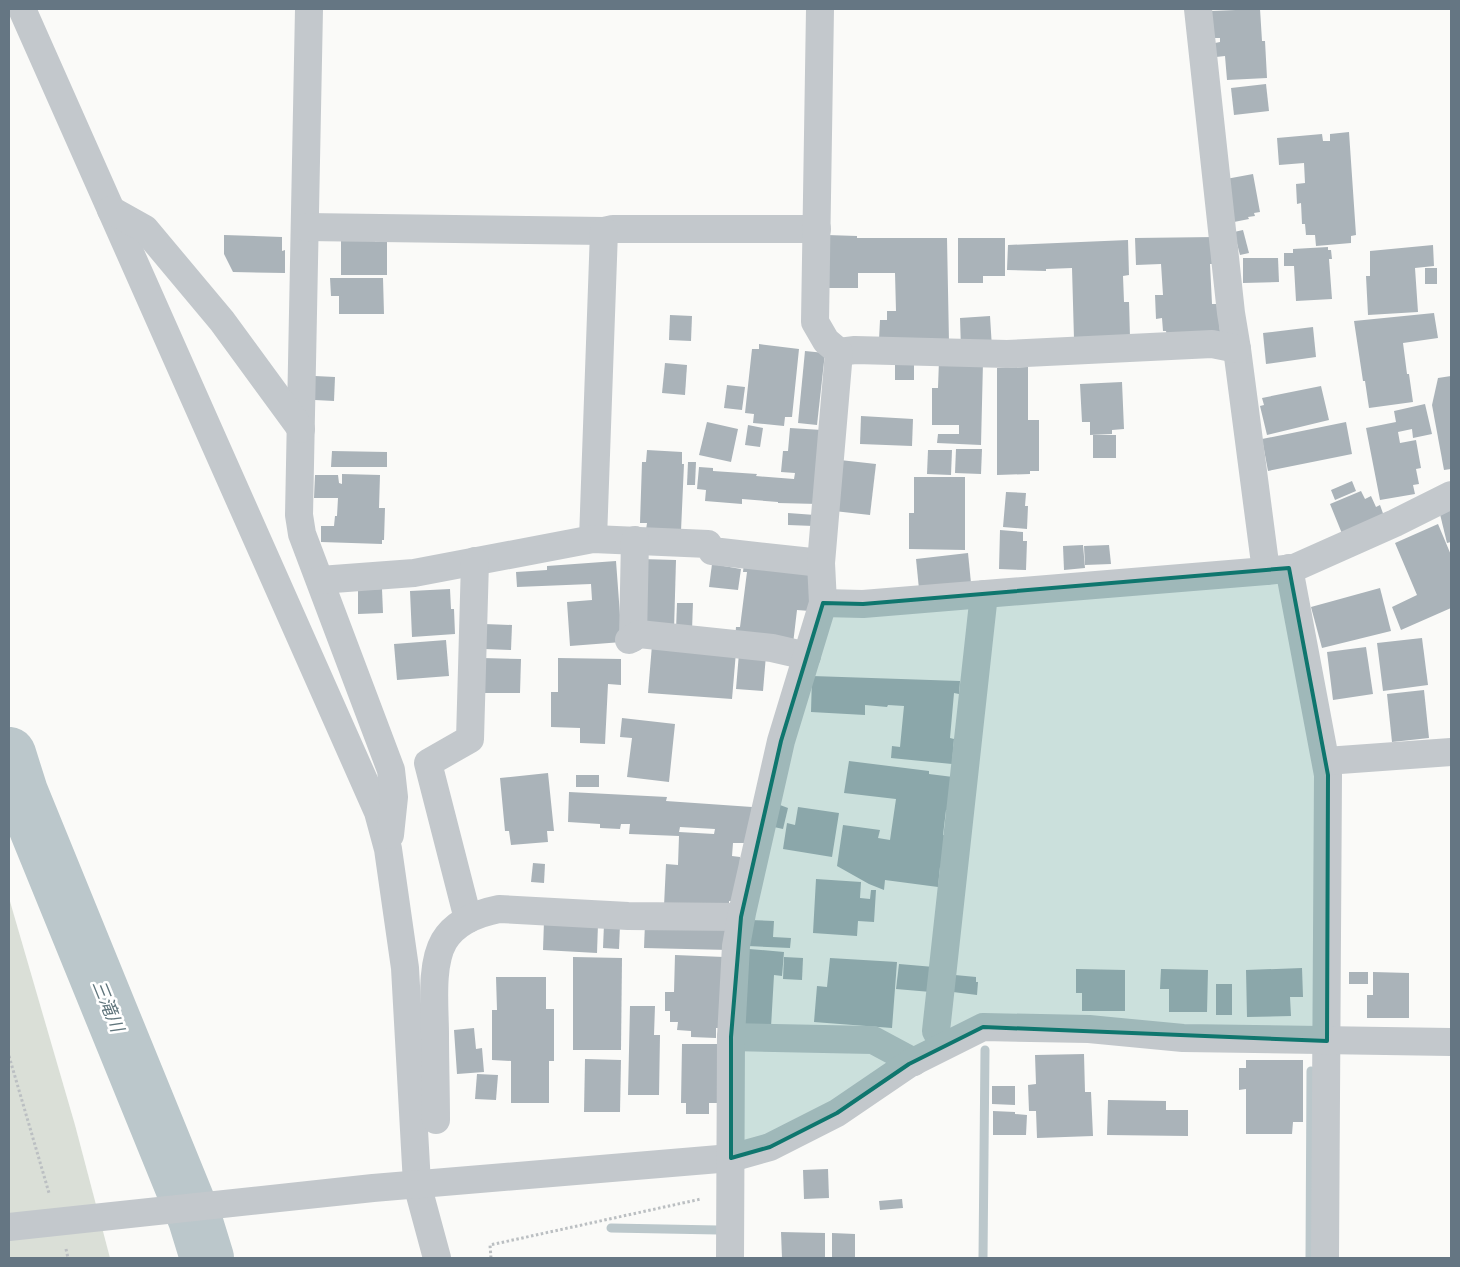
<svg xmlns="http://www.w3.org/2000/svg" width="1460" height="1267" font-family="Poppins,'Noto Sans JP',sans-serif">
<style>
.green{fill:#dadfd7}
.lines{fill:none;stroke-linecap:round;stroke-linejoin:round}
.stream{stroke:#bbc7cb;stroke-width:9}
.river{stroke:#bbc7cb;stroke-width:54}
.building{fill:#aab3b9;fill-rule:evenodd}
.path{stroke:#bbbfc2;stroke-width:3;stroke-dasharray:2.5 2.5;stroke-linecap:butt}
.minor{stroke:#c3c8cc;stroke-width:28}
.marked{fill:#0f766e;fill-opacity:0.2;stroke:#0f766e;stroke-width:4;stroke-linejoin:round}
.labels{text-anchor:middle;stroke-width:5;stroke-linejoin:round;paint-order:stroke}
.water-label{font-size:18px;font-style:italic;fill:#60757c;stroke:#fff}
</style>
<rect width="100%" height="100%" fill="#fafaf8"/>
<polygon class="green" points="9,898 75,1125 110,1258 9,1258"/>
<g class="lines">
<g class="stream">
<polyline points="611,1228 718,1230"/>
<polyline points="983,1258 985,1050"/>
<polyline points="1310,1258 1311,1071"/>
</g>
<polyline class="river" points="9,754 21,792 195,1219 207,1258"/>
</g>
<g class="building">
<polygon points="1260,9 1262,41 1265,41 1267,78 1227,80 1225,56 1216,57 1215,43 1220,42 1220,38 1212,38 1211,11"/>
<polygon points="1266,84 1269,111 1234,115 1231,88"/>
<polygon points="1349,132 1356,235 1351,236 1351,243 1316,246 1315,235 1306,235 1305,224 1302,224 1301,203 1297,204 1296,184 1305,183 1304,163 1279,165 1277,138 1322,134 1323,141 1330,141 1330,134"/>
<polygon points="1253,174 1260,212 1254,213 1255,216 1248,217 1249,219 1234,222 1226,179"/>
<polygon points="1243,230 1249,253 1240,255 1234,232"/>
<polygon points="224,235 282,237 282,251 285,250 285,273 233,272 224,254"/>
<polygon points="827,235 857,236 857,238 947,238 949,342 879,340 880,320 887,320 887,311 896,311 895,273 858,273 858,288 827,288"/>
<polygon points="1216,237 1216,264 1210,264 1212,304 1218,304 1220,332 1167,336 1166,331 1163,331 1162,318 1156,319 1155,295 1163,295 1161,264 1136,265 1135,238"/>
<polygon points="958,238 1005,238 1005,276 983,276 983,283 958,283"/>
<polygon points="341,239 375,239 375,242 387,242 387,275 341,275"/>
<polygon points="1128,240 1129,275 1123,276 1124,302 1129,302 1130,337 1074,339 1072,268 1046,269 1046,271 1007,270 1008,245"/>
<polygon points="1433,245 1434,266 1415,268 1418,312 1368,315 1366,276 1370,276 1370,251"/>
<polygon points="1328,247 1328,250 1331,250 1332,259 1329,259 1332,299 1296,301 1294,266 1284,266 1284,253 1293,253 1293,249"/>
<polygon points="1243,258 1278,258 1279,282 1243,283"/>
<rect x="1425" y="268" width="12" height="16"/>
<polygon points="330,278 383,278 384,314 339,314 339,296 331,296"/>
<polygon points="1434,313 1438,338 1403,343 1407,374 1409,374 1413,402 1369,408 1365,381 1363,381 1354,321"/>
<polygon points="670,315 692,316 691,341 669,340"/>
<polygon points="990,316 992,348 961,349 960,318"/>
<polygon points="1313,327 1316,357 1266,364 1263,333"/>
<polygon points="759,344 799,349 792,417 785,417 784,426 753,423 754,414 745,413 752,349 759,349"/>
<polygon points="805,351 825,353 817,425 798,423"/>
<polygon points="914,360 914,380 895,380 895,361"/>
<polygon points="939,360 983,362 981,445 937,443 938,434 959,434 959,425 932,425 932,388 938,388"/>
<polygon points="665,363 687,365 685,395 662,393"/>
<polygon points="1028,367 1028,420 1039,420 1039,471 1030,471 1030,474 997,475 997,368"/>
<polygon points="315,376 335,377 334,401 315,400"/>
<polygon points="1451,376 1451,469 1444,470 1432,405 1438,378"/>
<polygon points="1122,382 1124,429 1112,430 1112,434 1090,435 1090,422 1082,422 1080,384"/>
<polygon points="727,385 745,387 742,410 724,408"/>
<polygon points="1321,386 1329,420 1267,435 1260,406 1264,405 1262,398"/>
<polygon points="1425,404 1432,434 1413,438 1412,429 1398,432 1400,443 1416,440 1421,468 1416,469 1419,484 1413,485 1415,494 1380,500 1366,428 1396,422 1394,411"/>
<polygon points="861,416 913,419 912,446 860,444"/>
<polygon points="707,422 738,429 731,462 699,455"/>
<polygon points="1346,422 1352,454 1268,471 1262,439"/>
<polygon points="748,425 763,428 760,447 745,445"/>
<polygon points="790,428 822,430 818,504 778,503 778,502 742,499 742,504 705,501 706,490 697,489 699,467 713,468 713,471 757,474 756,476 794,479 795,473 781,472 783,451 788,451"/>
<rect x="1093" y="435" width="23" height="23"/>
<polygon points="956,449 982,449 981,474 955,473"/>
<polygon points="647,450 682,452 682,464 684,464 681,531 646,530 647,523 640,523 642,462 646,462"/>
<polygon points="928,450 952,450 951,475 927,474"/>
<polygon points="332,451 387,452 387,467 331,467"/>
<polygon points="840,460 876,464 870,515 834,511"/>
<polygon points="688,462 696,462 695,485 687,485"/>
<polygon points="342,474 380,475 379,508 385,508 384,540 382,540 382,544 321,542 321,526 334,526 335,516 337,516 338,498 314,498 315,475 338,475 339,483 342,484"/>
<polygon points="914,477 965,477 965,550 909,549 909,513 914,513"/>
<polygon points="1352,481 1356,491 1335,500 1331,490"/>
<polygon points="1361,491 1365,499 1371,496 1376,507 1380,505 1385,519 1343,536 1330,504"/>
<polygon points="1006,492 1026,493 1025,506 1028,506 1027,529 1003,527"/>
<polygon points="1451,504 1451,542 1447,543 1439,510"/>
<polygon points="788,513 815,515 814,526 788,525"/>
<polygon points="1438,524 1451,555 1451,608 1401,630 1392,607 1417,595 1395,543"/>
<polygon points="1000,530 1023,532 1023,541 1027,541 1026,570 999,569"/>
<polygon points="1083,545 1085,568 1064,570 1063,546"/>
<polygon points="1109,545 1111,564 1085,565 1084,546"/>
<polygon points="968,553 971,583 919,589 916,559"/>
<polygon points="641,559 676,560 674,630 638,629"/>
<polygon points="616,561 622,642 570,646 567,602 592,600 591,584 517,587 516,572 547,570 547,566"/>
<polygon points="744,563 815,575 810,611 797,610 793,644 735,639 736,627 740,627 747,572 743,572"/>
<polygon points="712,564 741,569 738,590 709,587"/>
<polygon points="1380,588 1391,631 1322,648 1311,607"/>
<polygon points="382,589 383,613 358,614 358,590"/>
<polygon points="450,589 451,609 454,609 455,634 412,637 410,591"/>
<polygon points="677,603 693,603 692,630 676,630"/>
<polygon points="484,624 512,625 511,650 484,649"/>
<polygon points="1422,638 1428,685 1383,691 1377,643"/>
<polygon points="446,640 449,676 397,680 394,644"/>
<polygon points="652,645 736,652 732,699 648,693"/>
<polygon points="1366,647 1373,694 1333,700 1327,652"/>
<polygon points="739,653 766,655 763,691 736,689"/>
<polygon points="482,658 521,659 520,693 481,693"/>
<polygon points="558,658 621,659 621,685 608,684 605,744 580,743 580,728 551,727 551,692 558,692"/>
<polygon points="812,676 960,681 959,694 954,693 950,738 954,739 952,764 891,758 892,746 900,747 904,706 888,705 887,707 865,705 865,715 811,712"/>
<polygon points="1424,690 1429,738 1392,742 1387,694"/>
<polygon points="622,718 675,724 669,782 627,777 632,738 620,737"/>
<polygon points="849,761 929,771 929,774 953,777 948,811 946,810 943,835 947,836 943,868 940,867 938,887 885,880 884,890 869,884 837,866 843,825 880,830 878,838 890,840 896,799 844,793"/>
<polygon points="548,773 554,831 547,831 548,842 511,845 509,831 505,831 500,778"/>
<rect x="576" y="775" width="23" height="12"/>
<path d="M 569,792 L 667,797 L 666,801 L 752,807 L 750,843 L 733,843 L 732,856 L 740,857 L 739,890 L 734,901 L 729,901 L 729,905 L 664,906 L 666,864 L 678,865 L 679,836 L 629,834 L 630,824 L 621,824 L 620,829 L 600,828 L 600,824 L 568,822 ZM 680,827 L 715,829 L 714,834 L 679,832 Z"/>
<polygon points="780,805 788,808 783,829 774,827"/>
<polygon points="798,807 839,813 832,857 783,849 787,823 795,825"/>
<polygon points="533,863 545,864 544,883 531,882"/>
<polygon points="816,879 861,882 860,898 870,899 871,890 876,890 874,922 858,921 857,936 813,933"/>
<polygon points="750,920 774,921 773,937 791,938 790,948 748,946"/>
<polygon points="544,921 598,924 597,953 543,950"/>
<polygon points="645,923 729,925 729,950 644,948"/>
<polygon points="604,924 620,925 619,949 603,948"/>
<polygon points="749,949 784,952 782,976 774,975 771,1027 742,1025"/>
<polygon points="675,955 724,957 723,1028 716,1028 716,1038 691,1037 691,1031 677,1030 678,1022 670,1022 670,1011 665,1011 665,992 674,992"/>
<polygon points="573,957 622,958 621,1050 573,1050"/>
<polygon points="784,957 803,958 802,980 783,979"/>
<polygon points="830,958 897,962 892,1028 814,1022 817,986 827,987"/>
<polygon points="899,964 934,967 931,992 896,989"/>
<polygon points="1302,968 1303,997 1290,997 1291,1016 1247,1017 1246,970"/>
<polygon points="1076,969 1125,970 1125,1011 1082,1011 1082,993 1076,993"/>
<polygon points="1161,969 1208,970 1207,1012 1169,1012 1169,989 1160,989"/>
<rect x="1349" y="972" width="19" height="12"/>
<polygon points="1373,972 1409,973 1409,1018 1367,1018 1367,995 1373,995"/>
<polygon points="955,975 976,977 976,982 978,982 977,995 953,992"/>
<polygon points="496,977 546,977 546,1009 554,1009 554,1061 549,1061 549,1103 511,1103 511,1061 492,1060 492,1010 497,1010"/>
<rect x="1216" y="984" width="16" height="31"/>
<polygon points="630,1006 655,1006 654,1035 660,1035 659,1095 628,1095"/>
<polygon points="474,1028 476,1049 482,1048 484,1072 457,1074 454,1030"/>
<polygon points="682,1044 719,1044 719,1103 709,1103 709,1114 686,1114 686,1103 681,1103"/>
<polygon points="1084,1054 1085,1092 1091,1092 1093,1136 1037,1138 1036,1111 1029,1111 1028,1085 1036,1084 1035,1055"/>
<polygon points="585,1059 621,1060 620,1112 584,1112"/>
<polygon points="1246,1060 1303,1060 1303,1122 1293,1122 1292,1134 1246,1134 1246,1089 1239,1090 1239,1068 1246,1068"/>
<polygon points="477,1074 498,1075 496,1100 475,1099"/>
<polygon points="992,1086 1015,1086 1015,1105 992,1104"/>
<polygon points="1108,1100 1166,1101 1166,1110 1188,1110 1188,1136 1107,1135"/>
<polygon points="993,1111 1015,1112 1015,1114 1027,1115 1026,1135 993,1135"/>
<polygon points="828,1169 829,1198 804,1199 803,1170"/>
<polygon points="902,1199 903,1208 880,1210 879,1201"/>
<polygon points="781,1232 825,1233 825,1258 782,1258"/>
<polygon points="832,1233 855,1234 855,1258 832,1258"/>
</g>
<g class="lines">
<g class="path">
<polyline points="9,1056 49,1193"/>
<polyline points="66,1249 68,1258"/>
<polyline points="491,1258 490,1245 701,1199"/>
</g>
<g class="minor">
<polyline points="22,9 378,812 388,849 405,968 417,1184 437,1258"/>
<polyline points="309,9 299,515 302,534 391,770 394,797 390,835"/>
<polyline points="1198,9 1231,313 1237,349 1266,571"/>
<polyline points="111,210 145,229 222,321 301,429"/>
<polyline points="306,227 604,231 613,229 817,229"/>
<polyline points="839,352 855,350 1007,354 1212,344 1237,349"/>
<polyline points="593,539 604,231"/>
<polyline points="1289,568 1328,775 1325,1258"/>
<polyline points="320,580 414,573 593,539 708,544 712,551 821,563"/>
<polyline points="823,603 863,604 1266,571 1294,568 1395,523 1451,495"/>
<polyline points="633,638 635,540"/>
<polyline points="629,640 639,634 772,648 807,656"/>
<polyline points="1326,761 1451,752"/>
<polyline points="468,919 428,763 470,739 475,561"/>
<polyline points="731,1037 873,1040 914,1062"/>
<polyline points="944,1045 936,1031 984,594"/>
<path d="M 436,1120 C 436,1092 435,1064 435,1035 C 435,1008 430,965 444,941 C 456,921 479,913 499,909 L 628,916 L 741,917"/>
<polyline points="9,1227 373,1188 731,1158 770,1147 837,1113 909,1064 983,1027 1089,1029 1183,1038 1451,1042"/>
<polyline points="730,1258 731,1037 736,946 742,913 781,741 823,603 821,563 839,352 826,341 815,322 820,9"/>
</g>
</g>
<path class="marked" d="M 1289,568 L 1328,775 L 1327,1041 L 983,1027 L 909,1064 L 837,1113 L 770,1147 L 731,1158 L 731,1037 L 741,917 L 781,741 L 823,603 L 863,604 Z"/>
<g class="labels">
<g class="water-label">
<text transform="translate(108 1006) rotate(68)" y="6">三滝川</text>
</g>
</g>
<rect width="1460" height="1267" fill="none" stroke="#657683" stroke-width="20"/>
</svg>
